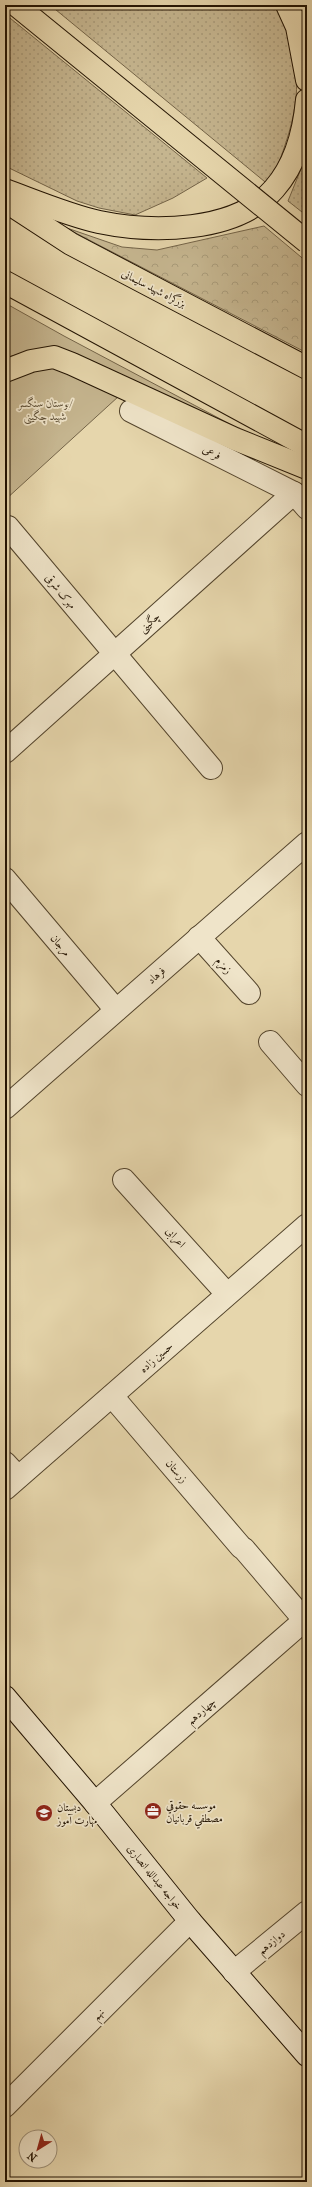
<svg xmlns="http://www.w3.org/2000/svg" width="312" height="2187" font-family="'IM FELL French Canon',Amiri,serif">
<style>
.grass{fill:url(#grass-dots);stroke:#746448}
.forest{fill:url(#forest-crowns);stroke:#746448}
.green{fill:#c5b58f;stroke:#746448}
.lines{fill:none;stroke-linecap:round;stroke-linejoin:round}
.minor-casing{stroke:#53442c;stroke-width:24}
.secondary-casing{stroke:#221302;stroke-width:24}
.trunk-casing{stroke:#221302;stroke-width:24}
.minor{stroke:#efe4c9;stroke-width:22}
.secondary{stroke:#efe4c9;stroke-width:22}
.trunk{stroke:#e6d6ac;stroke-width:22}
.trunk-bridge-casing{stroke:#221302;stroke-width:24;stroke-linecap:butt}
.trunk-bridge{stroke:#e6d6ac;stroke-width:22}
.labels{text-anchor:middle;stroke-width:3.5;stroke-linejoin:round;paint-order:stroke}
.street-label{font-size:11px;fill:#221302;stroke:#efe4c9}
.park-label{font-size:11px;font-style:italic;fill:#5b4c33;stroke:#efe4c9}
.poi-label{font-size:11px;fill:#221302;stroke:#efe4c9;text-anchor:start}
</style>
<defs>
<pattern id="grass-dots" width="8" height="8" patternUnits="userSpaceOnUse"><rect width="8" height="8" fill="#c5b58f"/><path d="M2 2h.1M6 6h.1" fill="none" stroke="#a99b7a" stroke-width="1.8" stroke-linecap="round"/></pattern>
<pattern id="forest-crowns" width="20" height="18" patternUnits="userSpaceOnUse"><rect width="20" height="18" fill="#c5b58f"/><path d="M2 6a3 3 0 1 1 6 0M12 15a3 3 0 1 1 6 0" fill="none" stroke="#a99b7a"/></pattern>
</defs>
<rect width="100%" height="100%" fill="#e6d6ac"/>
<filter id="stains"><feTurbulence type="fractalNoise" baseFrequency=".005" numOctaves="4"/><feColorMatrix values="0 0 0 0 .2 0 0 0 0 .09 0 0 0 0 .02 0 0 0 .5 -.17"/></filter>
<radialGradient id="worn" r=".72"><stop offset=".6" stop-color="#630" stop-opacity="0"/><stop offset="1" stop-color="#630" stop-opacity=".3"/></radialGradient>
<g class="grass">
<path d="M 50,5 L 277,5 C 284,17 287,28 291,42 C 306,96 289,136 270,186 Z"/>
<polygon points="5,14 207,178 173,198 135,215 99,208 77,201 5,166"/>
<polygon points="307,154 307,216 288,201"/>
</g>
<polygon class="forest" points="264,226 307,262 307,353 64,227 122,247 157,250"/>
<g class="green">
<polygon points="5,303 64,336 243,431 59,347 22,353 5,358"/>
<polygon points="46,368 60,368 119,396 5,500 5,382 17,376"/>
</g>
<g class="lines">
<g class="minor-casing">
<g id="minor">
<polyline points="131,411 294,493 307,508"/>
<polyline points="8,527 211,768"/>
<polyline points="5,752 294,493"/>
<polyline points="5,879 116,1010"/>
<polyline points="199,937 249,993"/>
<polyline points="270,1042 307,1085"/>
<polyline points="5,1108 307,843"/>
<polyline points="124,1180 227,1294"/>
<polyline points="112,1396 241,1547"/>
<polyline points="5,1463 18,1477"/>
<polyline points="5,1489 307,1225"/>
<polyline points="244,1549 307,1623"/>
<polyline points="95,1803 307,1618"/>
<polyline points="234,1972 307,1912"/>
<polyline points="5,2106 190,1921"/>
</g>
</g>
<g class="secondary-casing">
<polyline id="secondary" points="5,1697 95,1803 190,1921 307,2055"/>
</g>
<g class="trunk-casing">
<g id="trunk">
<polyline points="287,5 297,27 307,80"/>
<path d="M 5,190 C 35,201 68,215 99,222 C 152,233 236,233 274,189 C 296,164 304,133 307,100"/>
<polyline points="5,201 71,244 307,368"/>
<polyline points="5,282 307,446"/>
<polyline points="5,371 31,361 54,357 72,364 235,439 307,468"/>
</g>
</g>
<use href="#minor" class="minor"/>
<use href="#secondary" class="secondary"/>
<use href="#trunk" class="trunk"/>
<g class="trunk-bridge-casing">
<polyline id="trunk-bridge" points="16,5 307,242"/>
</g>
<use href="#trunk-bridge" class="trunk-bridge"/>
</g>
<defs>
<g id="office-disc" transform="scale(0.9)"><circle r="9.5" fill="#8f2418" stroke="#efe4c9"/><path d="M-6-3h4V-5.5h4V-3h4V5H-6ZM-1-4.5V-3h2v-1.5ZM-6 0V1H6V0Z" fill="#fff"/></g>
<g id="school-disc" transform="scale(0.9)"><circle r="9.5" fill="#8f2418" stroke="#efe4c9"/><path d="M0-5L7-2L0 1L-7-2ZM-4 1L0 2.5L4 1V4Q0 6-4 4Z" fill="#fff"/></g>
</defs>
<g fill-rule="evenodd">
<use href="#office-disc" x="153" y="1811"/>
<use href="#school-disc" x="44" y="1813"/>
</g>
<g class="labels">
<g class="street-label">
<text transform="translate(154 288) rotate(27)" y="4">بزرگراه شهید سلیمانی</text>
<text transform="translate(212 452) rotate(27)" y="4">فرعی</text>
<text transform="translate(61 591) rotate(50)" y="4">مهرک شرقی</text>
<text transform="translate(149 622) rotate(-42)" y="4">چگینی</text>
<text transform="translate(61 945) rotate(50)" y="4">مرجان</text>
<text transform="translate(224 965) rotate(48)" y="4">زمزم</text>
<text transform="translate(156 975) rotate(-41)" y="4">فرهاد</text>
<text transform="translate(176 1237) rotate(48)" y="4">اعرابی</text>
<text transform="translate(156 1357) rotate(-41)" y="4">حسین زاده</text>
<text transform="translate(177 1471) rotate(49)" y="4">زرستان</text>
<text transform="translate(201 1711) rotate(-41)" y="4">چهاردهم</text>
<text transform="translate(155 1877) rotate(51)" y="4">خواجه عبدالله انصاری</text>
<text transform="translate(271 1942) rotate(-39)" y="4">دوازدهم</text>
<text transform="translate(98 2014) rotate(-45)" y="4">نهم</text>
</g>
<g class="park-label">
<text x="45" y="407">بوستان سنگسر/<tspan x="45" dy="13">شهید چگینی</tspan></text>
</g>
<g class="poi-label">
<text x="166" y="1809">موسسه حقوقي<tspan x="166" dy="13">مصطفي قربانيان</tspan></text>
<text x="57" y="1811">دبستان<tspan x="57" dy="13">مهارت آموز</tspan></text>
</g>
</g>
<rect width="312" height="2187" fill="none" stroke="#e6d6ac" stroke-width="20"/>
<rect x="6" y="6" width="300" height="2175" fill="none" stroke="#221302" stroke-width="2"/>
<rect x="10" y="10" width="292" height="2167" fill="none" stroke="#221302"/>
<g transform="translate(38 2149) rotate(217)"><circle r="19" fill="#efe4c9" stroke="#9d9079"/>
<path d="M0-3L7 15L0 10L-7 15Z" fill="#8f2418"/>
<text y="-6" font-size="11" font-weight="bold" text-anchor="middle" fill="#221302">N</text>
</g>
<rect width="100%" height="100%" filter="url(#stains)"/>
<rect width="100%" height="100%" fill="url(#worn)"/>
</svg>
